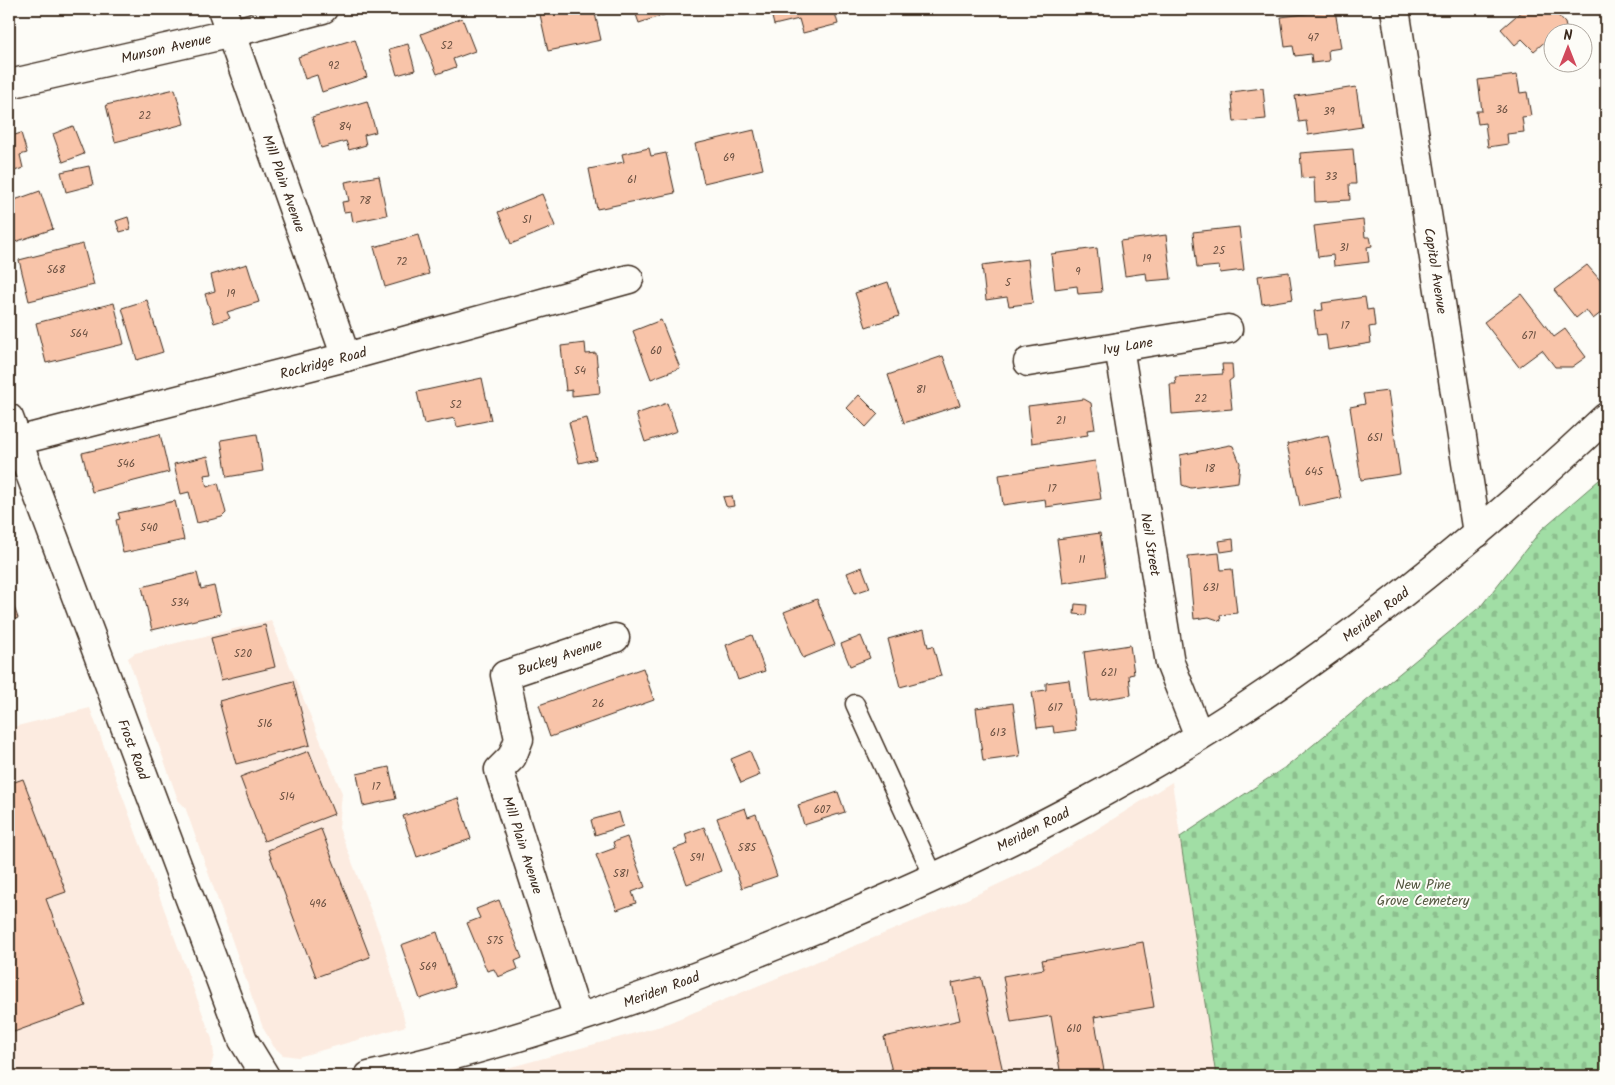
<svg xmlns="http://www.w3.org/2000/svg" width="1615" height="1085" font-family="Kalam,sans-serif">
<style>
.built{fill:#fcebe0}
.cemetery{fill:url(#cemetery-stones);stroke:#6e8462}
.building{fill:#f8c4a9;stroke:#3b2a1e}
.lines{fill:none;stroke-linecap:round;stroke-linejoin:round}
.service-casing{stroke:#3b2a1e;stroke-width:21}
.minor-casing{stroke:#3b2a1e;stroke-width:31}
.secondary-casing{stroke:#3b2a1e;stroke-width:31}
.service{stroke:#fdfcf7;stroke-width:18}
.minor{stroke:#fdfcf7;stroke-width:28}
.secondary{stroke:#fdfcf7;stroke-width:28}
.labels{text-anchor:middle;stroke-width:4;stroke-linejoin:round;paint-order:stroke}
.number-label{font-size:11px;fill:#6a5041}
.street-label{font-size:14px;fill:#3b2a1e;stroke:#fdfcf7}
.park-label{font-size:14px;fill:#545740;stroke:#fdfcf7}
</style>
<defs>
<pattern id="cemetery-stones" width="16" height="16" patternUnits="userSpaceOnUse" patternTransform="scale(1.25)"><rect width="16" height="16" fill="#a1dea5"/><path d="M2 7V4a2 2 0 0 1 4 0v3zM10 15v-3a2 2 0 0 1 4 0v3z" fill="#8cbf8e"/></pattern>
</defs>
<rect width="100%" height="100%" fill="#fdfcf7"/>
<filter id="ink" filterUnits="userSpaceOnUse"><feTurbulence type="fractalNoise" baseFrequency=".02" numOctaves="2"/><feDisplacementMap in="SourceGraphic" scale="10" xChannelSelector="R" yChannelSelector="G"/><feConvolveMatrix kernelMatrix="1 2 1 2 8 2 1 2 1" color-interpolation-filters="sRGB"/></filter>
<g filter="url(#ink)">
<g class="built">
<polygon points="271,620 342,793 339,828 384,945 406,1026 298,1057 283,1055 274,1047 263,1028 185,807 178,800 128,658 135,653"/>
<polygon points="90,708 212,1039 214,1055 210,1069 201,1076 9,1076 9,728"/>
<polygon points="1172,782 1216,1076 478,1076 661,1026 965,900 1043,863"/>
</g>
<polygon class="cemetery" points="1606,474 1606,1076 1216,1076 1180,837 1290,764 1481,606 1542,529"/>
<g class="building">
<polygon points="9,9 11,9 13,20 9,21"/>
<polygon points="47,9 65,9 48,13"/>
<polygon points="546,9 594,9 601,40 548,51 539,10"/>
<polygon points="634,9 682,9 639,23"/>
<polygon points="770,9 834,9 838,24 803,33 799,19 774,25"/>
<polygon points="1524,9 1552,9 1565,23 1567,32 1552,32 1552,44 1548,39 1534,51 1522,39 1515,45 1501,29"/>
<polygon points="1335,10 1341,48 1328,50 1329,61 1312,63 1311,54 1295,56 1293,46 1285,47 1281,17"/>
<polygon points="462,18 475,51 453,59 456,67 437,74 421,34"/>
<polygon points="355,39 367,77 322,92 317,75 305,79 298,57"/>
<polygon points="408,44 415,70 397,75 389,49"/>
<polygon points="1517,75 1520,93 1527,92 1531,116 1522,117 1524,132 1507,134 1508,144 1488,147 1485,123 1478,124 1476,111 1482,111 1478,80"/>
<polygon points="1356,87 1362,127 1308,135 1306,121 1299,122 1295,96"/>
<polygon points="1263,88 1266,119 1234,122 1231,92"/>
<polygon points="175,89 184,124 115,142 106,105"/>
<polygon points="367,101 376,132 364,135 366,145 349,150 346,141 321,148 312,117"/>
<polygon points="73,126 84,154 63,162 53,134"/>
<polygon points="754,130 763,169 704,183 695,144"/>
<polygon points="21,133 27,153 20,155 23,168 9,173 9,137"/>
<polygon points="649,148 651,156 666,153 675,193 597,209 589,169 624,162 622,154"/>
<polygon points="1353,149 1356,184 1349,184 1350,200 1315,202 1314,177 1302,178 1300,153"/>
<polygon points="89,166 93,185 66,192 61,172"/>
<polygon points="379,176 387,215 353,222 351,211 344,212 342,202 349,201 345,182"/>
<polygon points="40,191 53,229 9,244 9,202"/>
<polygon points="542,194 555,226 511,244 498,212"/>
<polygon points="128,217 131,229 120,232 116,221"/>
<polygon points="1363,220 1365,237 1370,237 1372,246 1367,247 1369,262 1334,266 1333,255 1318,257 1314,226"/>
<polygon points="1239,227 1244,270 1220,273 1219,266 1197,268 1193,232"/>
<polygon points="418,235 429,274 385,287 374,247"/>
<polygon points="1166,235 1171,279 1147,281 1146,273 1125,276 1120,241"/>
<polygon points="83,244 94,285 29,301 19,260"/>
<polygon points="1097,248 1102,292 1078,294 1077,286 1055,289 1051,254"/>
<polygon points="1028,259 1033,303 1009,306 1007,297 986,300 982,265"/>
<polygon points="247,264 259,302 227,312 230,318 214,323 205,294 215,291 211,275"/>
<polygon points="1587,265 1606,287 1606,309 1593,319 1586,310 1576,318 1554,290"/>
<polygon points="1289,272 1293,299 1262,304 1258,276"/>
<polygon points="888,282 899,316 866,327 855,293"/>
<polygon points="1521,294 1554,337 1565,329 1586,357 1572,367 1555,367 1542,350 1519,367 1484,322"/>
<polygon points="1365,297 1367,310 1373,309 1375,326 1369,327 1371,343 1328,350 1326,334 1317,335 1314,311 1323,310 1322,303"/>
<polygon points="147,300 163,352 137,360 122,308"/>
<polygon points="114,303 124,344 46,363 36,323"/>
<polygon points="661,320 680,368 651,379 633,331"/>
<polygon points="585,343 586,354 596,353 600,393 572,396 572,390 566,391 561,346"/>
<polygon points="943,356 960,405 904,423 888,375"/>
<polygon points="1222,364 1232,364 1233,378 1229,381 1232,409 1172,414 1170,384 1176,384 1175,377 1223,374"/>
<polygon points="482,378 491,420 457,427 455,418 424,424 417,392"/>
<polygon points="1388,391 1400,474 1361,480 1350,407 1365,404 1363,394"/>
<polygon points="859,395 878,414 866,427 847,408"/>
<polygon points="1084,399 1091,403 1095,429 1087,430 1088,435 1032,443 1028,406"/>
<polygon points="667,403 677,431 645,442 636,414"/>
<polygon points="587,418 596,459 579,463 569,422"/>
<polygon points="160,434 169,472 92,492 82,453"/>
<polygon points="257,434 263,471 227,477 221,440"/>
<polygon points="1328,435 1341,498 1300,506 1287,444"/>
<polygon points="1230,445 1233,446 1240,463 1238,482 1191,488 1182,485 1180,455"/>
<polygon points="208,456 212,474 204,475 207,487 218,483 226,513 222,517 197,523 189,492 181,494 174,464"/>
<polygon points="1095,461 1101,499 1046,507 1045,499 1003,505 999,475"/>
<polygon points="732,496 734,506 728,507 726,506 723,497"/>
<polygon points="175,501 184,540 123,553 116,520 120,519 118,513"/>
<polygon points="1100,533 1106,576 1063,583 1057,539"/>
<polygon points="1233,539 1234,550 1221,552 1219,541"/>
<polygon points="1219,553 1221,570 1232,569 1237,613 1220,615 1221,621 1209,617 1194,619 1188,556"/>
<polygon points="862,567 870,588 855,593 847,573"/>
<polygon points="197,573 201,589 214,586 221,614 152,630 142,587"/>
<polygon points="9,593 18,618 9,622"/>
<polygon points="817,599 835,645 803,658 784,612"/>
<polygon points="1075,604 1087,605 1086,615 1074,614"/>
<polygon points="265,625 275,667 221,680 211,638"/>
<polygon points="924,629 928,647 933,646 941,676 900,687 888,639"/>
<polygon points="752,635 765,671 738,680 726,645"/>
<polygon points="861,636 870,658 850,666 841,644"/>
<polygon points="1130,645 1134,674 1129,675 1131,695 1090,701 1084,652"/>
<polygon points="643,668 654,700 550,737 539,705"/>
<polygon points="1069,680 1076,730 1054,733 1053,726 1037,728 1032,692 1046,690 1046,683"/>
<polygon points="293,681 310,745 236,764 219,701"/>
<polygon points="1013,703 1020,756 983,761 976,708"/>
<polygon points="309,751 334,814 264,841 240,777"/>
<polygon points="750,751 760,775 741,783 731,759"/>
<polygon points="389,767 396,799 363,806 357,774"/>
<polygon points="23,779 66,892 46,899 86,1006 14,1032 9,1018 9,784"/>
<polygon points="838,792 845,812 804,825 798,805"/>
<polygon points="458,798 471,839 417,857 403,816"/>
<polygon points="745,808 748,817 756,814 777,876 742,888 717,818"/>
<polygon points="619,812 623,826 595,835 591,820"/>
<polygon points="704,827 721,871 687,884 674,849 688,844 685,834"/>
<polygon points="321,829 370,957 316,977 268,850"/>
<polygon points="627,837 645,887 632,892 636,903 617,910 596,855 615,848 613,842"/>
<polygon points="499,900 522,958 515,961 518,969 498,977 494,969 487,971 467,923 480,918 476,909"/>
<polygon points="437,932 455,987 420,999 401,945"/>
<polygon points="1143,942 1154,1007 1094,1017 1105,1076 1061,1076 1051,1016 1011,1022 1003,976 1044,969 1042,960"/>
<polygon points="981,977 1004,1076 893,1076 884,1037 960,1020 952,983"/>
</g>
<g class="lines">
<g class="service-casing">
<polyline id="service" points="855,704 934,877"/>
</g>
<g class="minor-casing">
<g id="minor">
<path id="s1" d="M 222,9 L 346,357"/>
<path id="s2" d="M 1395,9 L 1477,533"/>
<path id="s3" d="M 9,84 L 232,33 L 323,9"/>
<path id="s4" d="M 1119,347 L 1170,663 L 1199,736"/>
<path id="s5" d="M 1028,362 L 1228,329"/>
<path id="s6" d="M 17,441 L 346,357 L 629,279"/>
<path id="s7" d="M 578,1018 L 499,770 L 512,757 L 519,739 L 505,675 L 615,638"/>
</g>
</g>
<g class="secondary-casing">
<g id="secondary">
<path id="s8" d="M 9,418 L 243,1040 L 265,1076"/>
<path id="s9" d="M 369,1076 C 515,1044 658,994 796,937 C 982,861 1164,770 1328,650 C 1426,579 1518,500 1606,417"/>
</g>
</g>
<use href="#service" class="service"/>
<use href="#minor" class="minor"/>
<use href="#secondary" class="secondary"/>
</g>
</g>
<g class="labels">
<g class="number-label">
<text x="1313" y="41">47</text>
<text x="447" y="49">52</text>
<text x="334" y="69">92</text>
<text x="1502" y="113">36</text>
<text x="1329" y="115">39</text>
<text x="145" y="119">22</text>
<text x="345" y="130">84</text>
<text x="729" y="161">69</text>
<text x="1331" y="180">33</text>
<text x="632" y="183">61</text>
<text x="365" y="204">78</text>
<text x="527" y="223">51</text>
<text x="1344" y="251">31</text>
<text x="1219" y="254">25</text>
<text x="1147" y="262">19</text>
<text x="402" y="265">72</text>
<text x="56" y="273">568</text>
<text x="1078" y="275">9</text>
<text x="1008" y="286">5</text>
<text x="231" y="297">19</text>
<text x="1345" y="329">17</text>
<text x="79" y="337">564</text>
<text x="1529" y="339">671</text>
<text x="656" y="354">60</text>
<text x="580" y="374">54</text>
<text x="921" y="393">81</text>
<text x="1201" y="402">22</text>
<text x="456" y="408">52</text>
<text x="1061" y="424">21</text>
<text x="1375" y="441">651</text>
<text x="126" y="467">546</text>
<text x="1210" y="472">18</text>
<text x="1314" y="475">645</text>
<text x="1052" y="492">17</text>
<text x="149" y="531">540</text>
<text x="1082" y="563">11</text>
<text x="1211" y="591">631</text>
<text x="180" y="606">534</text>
<text x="243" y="657">520</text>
<text x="1109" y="676">621</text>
<text x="598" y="707">26</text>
<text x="1055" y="711">617</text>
<text x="265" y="727">516</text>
<text x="998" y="736">613</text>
<text x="376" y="790">17</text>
<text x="287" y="800">514</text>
<text x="822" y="813">607</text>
<text x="747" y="851">585</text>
<text x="697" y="861">591</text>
<text x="621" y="877">581</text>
<text x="318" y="907">496</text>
<text x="495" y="944">575</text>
<text x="428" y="970">569</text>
<text x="1074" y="1032">610</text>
</g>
<g class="street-label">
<text dy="5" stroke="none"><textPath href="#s3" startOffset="161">Munson Avenue</textPath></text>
<text dy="5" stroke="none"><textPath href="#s1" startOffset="185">Mill Plain Avenue</textPath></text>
<text dy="5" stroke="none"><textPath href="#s2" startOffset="265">Capitol Avenue</textPath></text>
<text dy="5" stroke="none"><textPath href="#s5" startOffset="101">Ivy Lane</textPath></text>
<text dy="5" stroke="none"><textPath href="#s6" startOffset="316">Rockridge Road</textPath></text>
<text dy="5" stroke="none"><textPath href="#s4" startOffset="200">Neil Street</textPath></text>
<text dy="5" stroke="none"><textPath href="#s9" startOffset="1115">Meriden Road</textPath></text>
<text dy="5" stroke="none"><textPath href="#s7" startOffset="421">Buckey Avenue</textPath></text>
<text dy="5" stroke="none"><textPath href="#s8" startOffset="354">Frost Road</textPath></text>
<text dy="5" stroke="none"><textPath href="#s9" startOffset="710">Meriden Road</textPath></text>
<text transform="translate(523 845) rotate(72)" y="5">Mill Plain Avenue</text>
<text dy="5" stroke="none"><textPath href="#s9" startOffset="305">Meriden Road</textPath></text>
</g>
<g class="park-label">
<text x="1423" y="889">New Pine<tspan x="1423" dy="16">Grove Cemetery</tspan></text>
</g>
</g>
<rect width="1615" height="1085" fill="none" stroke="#fdfcf7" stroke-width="30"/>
<rect x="15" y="15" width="1585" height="1055" fill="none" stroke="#3b2a1e" stroke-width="2" filter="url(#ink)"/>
<g transform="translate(1568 48)"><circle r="24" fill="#fdfcf7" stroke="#afa8a0"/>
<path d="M0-4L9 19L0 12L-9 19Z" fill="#d1495b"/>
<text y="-8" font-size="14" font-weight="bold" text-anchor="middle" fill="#3b2a1e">N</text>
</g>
</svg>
